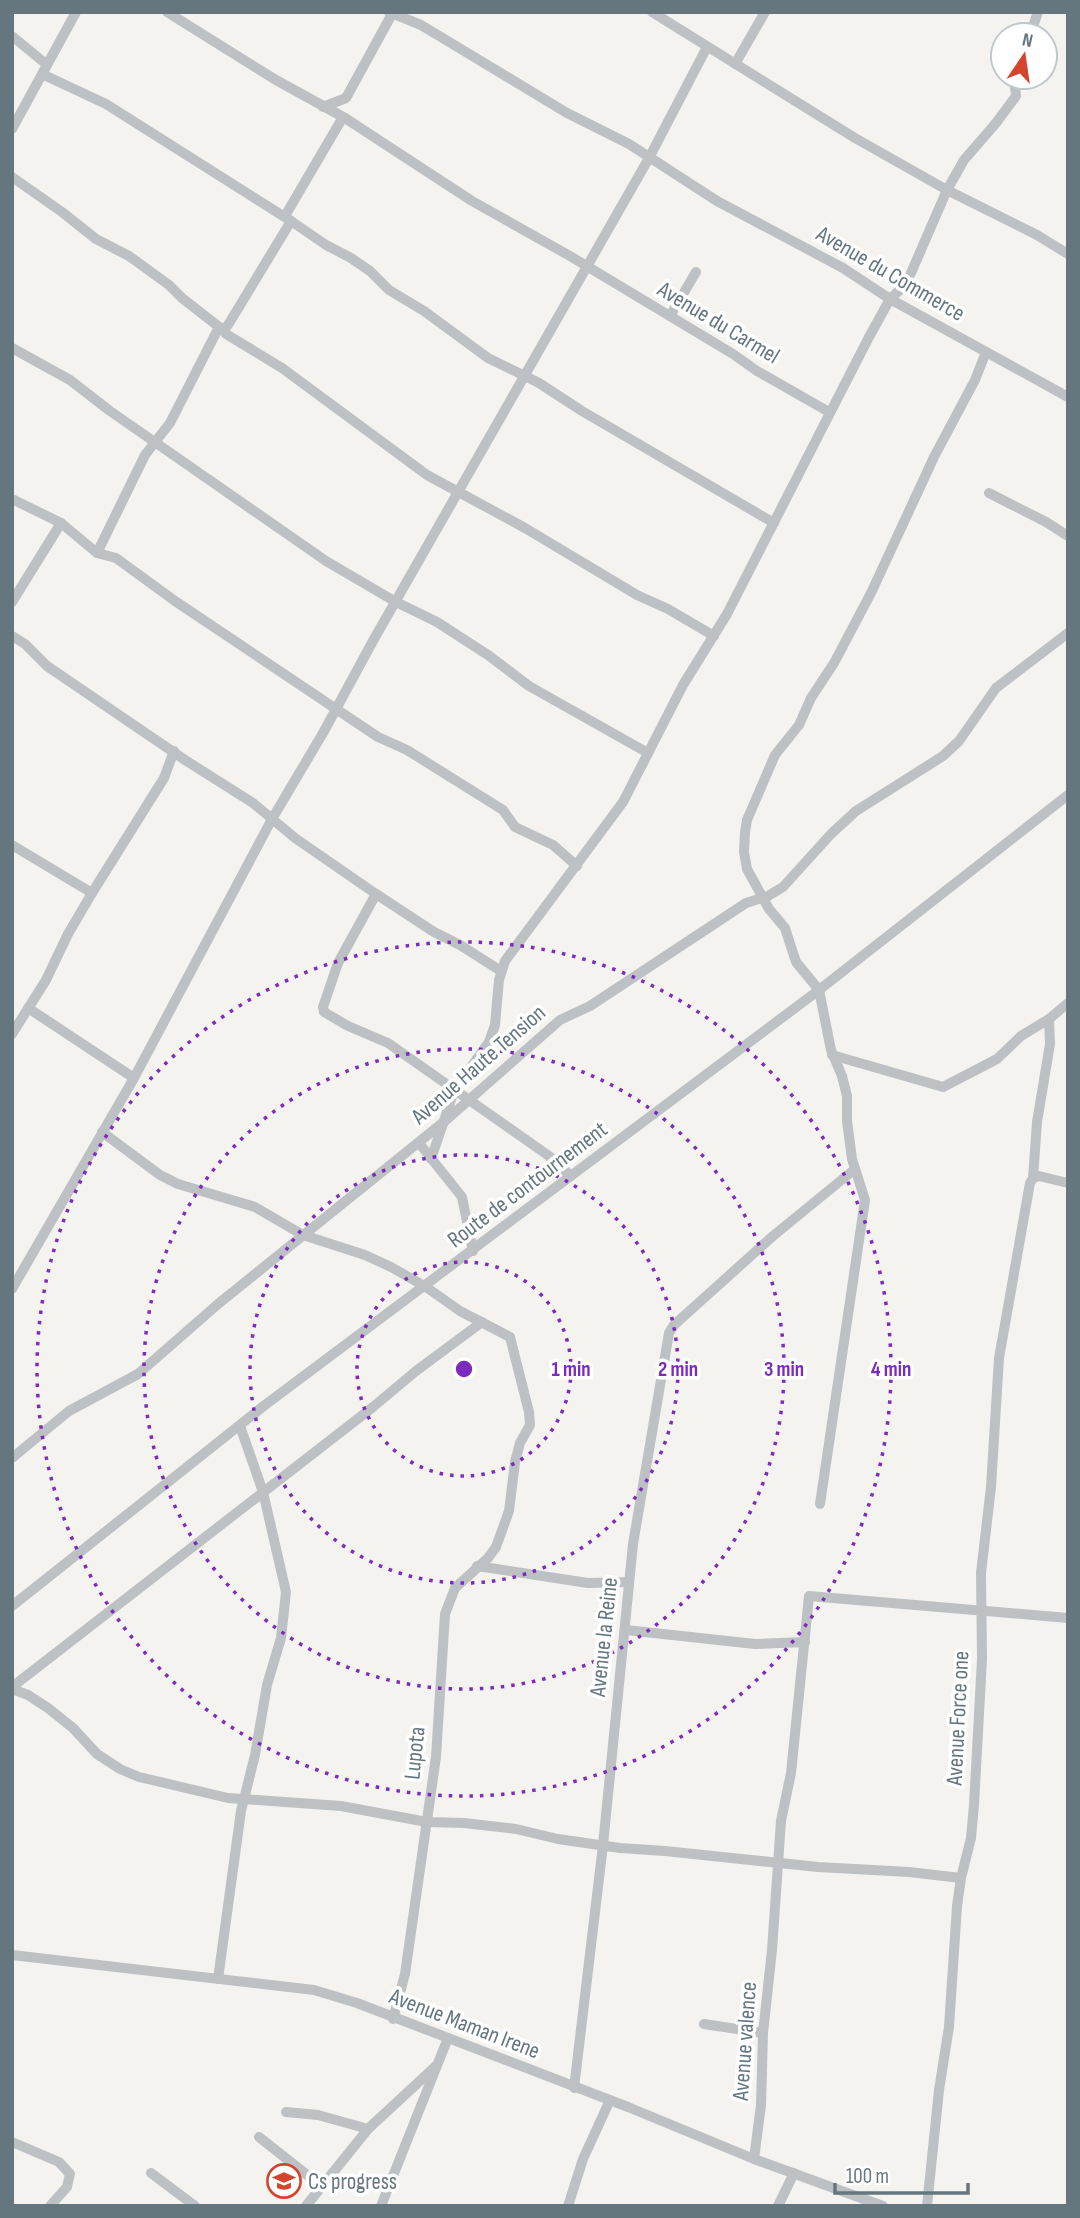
<svg xmlns="http://www.w3.org/2000/svg" width="1080" height="2218" font-family="'Sofia Sans Condensed',sans-serif">
<style>
.lines{fill:none;stroke-linecap:round;stroke-linejoin:round}
.minor{stroke:#bdc1c4;stroke-width:10}
.ring{fill:none;stroke:#7b2cbf;stroke-width:3.5;stroke-dasharray:3.5 7}
.labels{text-anchor:middle;stroke-width:7;stroke-linejoin:round;paint-order:stroke}
.street-label{font-size:23px;fill:#65767f;stroke:#fff}
.poi-label{font-size:23px;fill:#65767f;stroke:#fff;text-anchor:start}
.centre{fill:#7b2cbf;stroke:#fff;stroke-width:3.5}
.ring-label{font-size:21px;text-anchor:middle;font-weight:bold;fill:#7b2cbf;stroke:#fff;stroke-width:7;stroke-linejoin:round;paint-order:stroke}
</style>
<rect width="100%" height="100%" fill="#f4f3f0"/>
<g class="lines">
<g class="minor">
<polyline points="167,12 276,80 345,118 472,201 570,256 733,354 757,371 829,412"/>
<polyline points="389,12 421,25 567,113 629,144 717,201 843,268 890,299 1068,397"/>
<polyline points="652,12 855,138 947,190 1037,235 1068,254"/>
<polyline points="1030,35 1038,12"/>
<polyline points="12,36 46,64"/>
<polyline points="735,64 765,12"/>
<polyline points="42,74 106,104 291,221 326,245 351,258 370,271 389,290 424,311 488,358 539,383 582,411 774,523"/>
<polyline points="323,107 346,98 392,14"/>
<polyline points="12,129 76,12"/>
<polyline points="12,177 62,212 96,239 129,256 169,285 182,298 223,330"/>
<polyline points="285,216 343,117"/>
<polyline points="291,221 228,325 223,330 226,334 282,368 427,475 525,528 637,595 668,609 714,636"/>
<polyline points="670,316 696,272"/>
<polyline points="12,348 70,380 110,411 326,561 396,602 437,622 488,655 529,686 648,753"/>
<polyline points="989,493 1046,522 1068,536"/>
<polyline points="12,499 61,523 97,553 116,558 175,601 378,737 407,750 503,810 515,827 553,845 577,866"/>
<polyline points="97,553 145,455 170,423 219,327"/>
<polyline points="12,602 61,523"/>
<polyline points="12,636 25,644 47,666 185,760 253,803 295,838 376,894 338,963 323,1007 324,1012 348,1026 388,1043 549,1156 571,1176"/>
<polyline points="12,845 92,893"/>
<polyline points="376,894 434,932 460,945 501,971"/>
<polyline points="28,1008 134,1078"/>
<polyline points="12,1034 46,980 68,934 92,893 164,778 174,751"/>
<polyline points="832,1055 943,1087 997,1059 1021,1036 1049,1019 1068,1003"/>
<polyline points="102,1132 160,1175 178,1184 255,1207 303,1235 365,1255 391,1267 426,1287 460,1311 510,1337 529,1412 530,1425 520,1443 515,1462 509,1511 496,1547 488,1558 455,1588 445,1614 436,1757 405,1974 393,2019"/>
<polyline points="419,1143 462,1197 473,1251"/>
<polyline points="431,1159 454,1091 489,1042 495,1025 499,980 505,961 623,802 683,685 727,614 869,337 890,299 902,288 911,273 947,190 964,160 996,123 1016,96 1014,77"/>
<polyline points="1033,1178 1039,1176 1068,1183"/>
<polyline points="12,1289 134,1078 272,819 323,733 374,639 649,158 707,47"/>
<polyline points="12,1458 69,1411 138,1374 218,1304 445,1121 560,1020 590,1006 746,903 768,896 783,887 831,834 856,811 943,756 959,741 996,688 1068,633"/>
<polyline points="820,1504 865,1200 852,1159 847,1121 847,1096 842,1076 831,1050 819,990 796,962 785,928 769,909 747,869 744,852 745,832 747,820 775,755 799,725 811,698 834,663 871,593 934,457 975,380 986,352"/>
<polyline points="477,1566 588,1583 629,1582"/>
<polyline points="12,1606 265,1405 819,990 1068,795"/>
<polyline points="626,1630 755,1644 805,1642"/>
<polyline points="12,1687 373,1407 416,1371 482,1322"/>
<polyline points="12,1689 28,1695 48,1708 73,1728 97,1754 120,1769 139,1777 228,1798 341,1806 427,1822 464,1823 516,1829 558,1839 620,1848 665,1851 818,1867 909,1872 961,1878"/>
<polyline points="12,1955 314,1990 357,2003 628,2107 754,2159 883,2206"/>
<polyline points="218,1979 241,1811 255,1755 267,1685 281,1638 286,1592 263,1492 240,1426"/>
<polyline points="704,2024 763,2033"/>
<polyline points="574,2088 603,1845 633,1544 669,1333 674,1325 773,1236 855,1169"/>
<polyline points="286,2112 318,2115 368,2129"/>
<polyline points="259,2137 321,2186"/>
<polyline points="12,2142 59,2162 70,2174 67,2187 50,2206"/>
<polyline points="754,2159 761,2105 763,2033 772,1950 781,1821 791,1773 809,1596 1068,1618"/>
<polyline points="151,2173 195,2206"/>
<polyline points="306,2206 368,2129 436,2066"/>
<polyline points="381,2206 448,2038"/>
<polyline points="568,2206 583,2159 610,2100"/>
<polyline points="778,2206 794,2173"/>
<polyline points="927,2206 939,2090 949,2027 957,1906 961,1878 971,1838 974,1805 982,1659 981,1573 991,1487 999,1358 1030,1183 1033,1178 1037,1122 1050,1044 1049,1019"/>
</g>
</g>
<g class="ring">
<circle cx="464" cy="1369" r="107"/>
<circle cx="464" cy="1369" r="214"/>
<circle cx="464" cy="1369" r="320"/>
<circle cx="464" cy="1369" r="427"/>
</g>
<defs>
<g id="school-ring" transform="scale(1.75)"><circle r="9.5" fill="#fff" stroke="#d4442f" stroke-width="1.5"/><path d="M0-5L7-2L0 1L-7-2ZM-4 1L0 2.5L4 1V4Q0 6-4 4Z" fill="#d4442f"/></g>
</defs>
<g fill-rule="evenodd">
<use href="#school-ring" x="284" y="2181"/>
</g>
<g class="labels">
<g class="street-label">
<text transform="translate(891 273) rotate(30)" y="8">Avenue du Commerce</text>
<text transform="translate(719 322) rotate(31)" y="8">Avenue du Carmel</text>
<text transform="translate(478 1064) rotate(-41)" y="8">Avenue Haute Tension</text>
<text transform="translate(527 1184) rotate(-37)" y="8">Route de contournement</text>
<text transform="translate(603 1637) rotate(-84)" y="8">Avenue la Reine</text>
<text transform="translate(957 1718) rotate(-87)" y="8">Avenue Force one</text>
<text transform="translate(414 1753) rotate(-84)" y="8">Lupota</text>
<text transform="translate(465 2023) rotate(21)" y="8">Avenue Maman Irene</text>
<text transform="translate(744 2041) rotate(-86)" y="8">Avenue valence</text>
</g>
<g class="poi-label">
<text x="308" y="2189">Cs progress</text>
</g>
</g>
<circle cx="464" cy="1369" r="10" class="centre"/>
<g class="ring-label">
<text x="571" y="1376">1 min</text>
<text x="678" y="1376">2 min</text>
<text x="784" y="1376">3 min</text>
<text x="891" y="1376">4 min</text>
</g>
<rect width="1080" height="2218" fill="none" stroke="#65767f" stroke-width="28"/>
<g transform="translate(1024 56) rotate(13)"><circle r="33" fill="#ffffff" stroke="#c1c8cc" stroke-width="2"/>
<path d="M0-5L12 26L0 18L-12 26Z" fill="#d4442f"/>
<text y="-10" font-size="19" font-weight="bold" text-anchor="middle" fill="#65767f">N</text>
</g>
<path d="M835 2183v10h133v-10" fill="none" stroke="#65767f" stroke-width="3.5"/>
<text x="846" y="2183" font-size="21" fill="#65767f" stroke="#ffffff" stroke-width="5" paint-order="stroke">100 m</text>
</svg>
